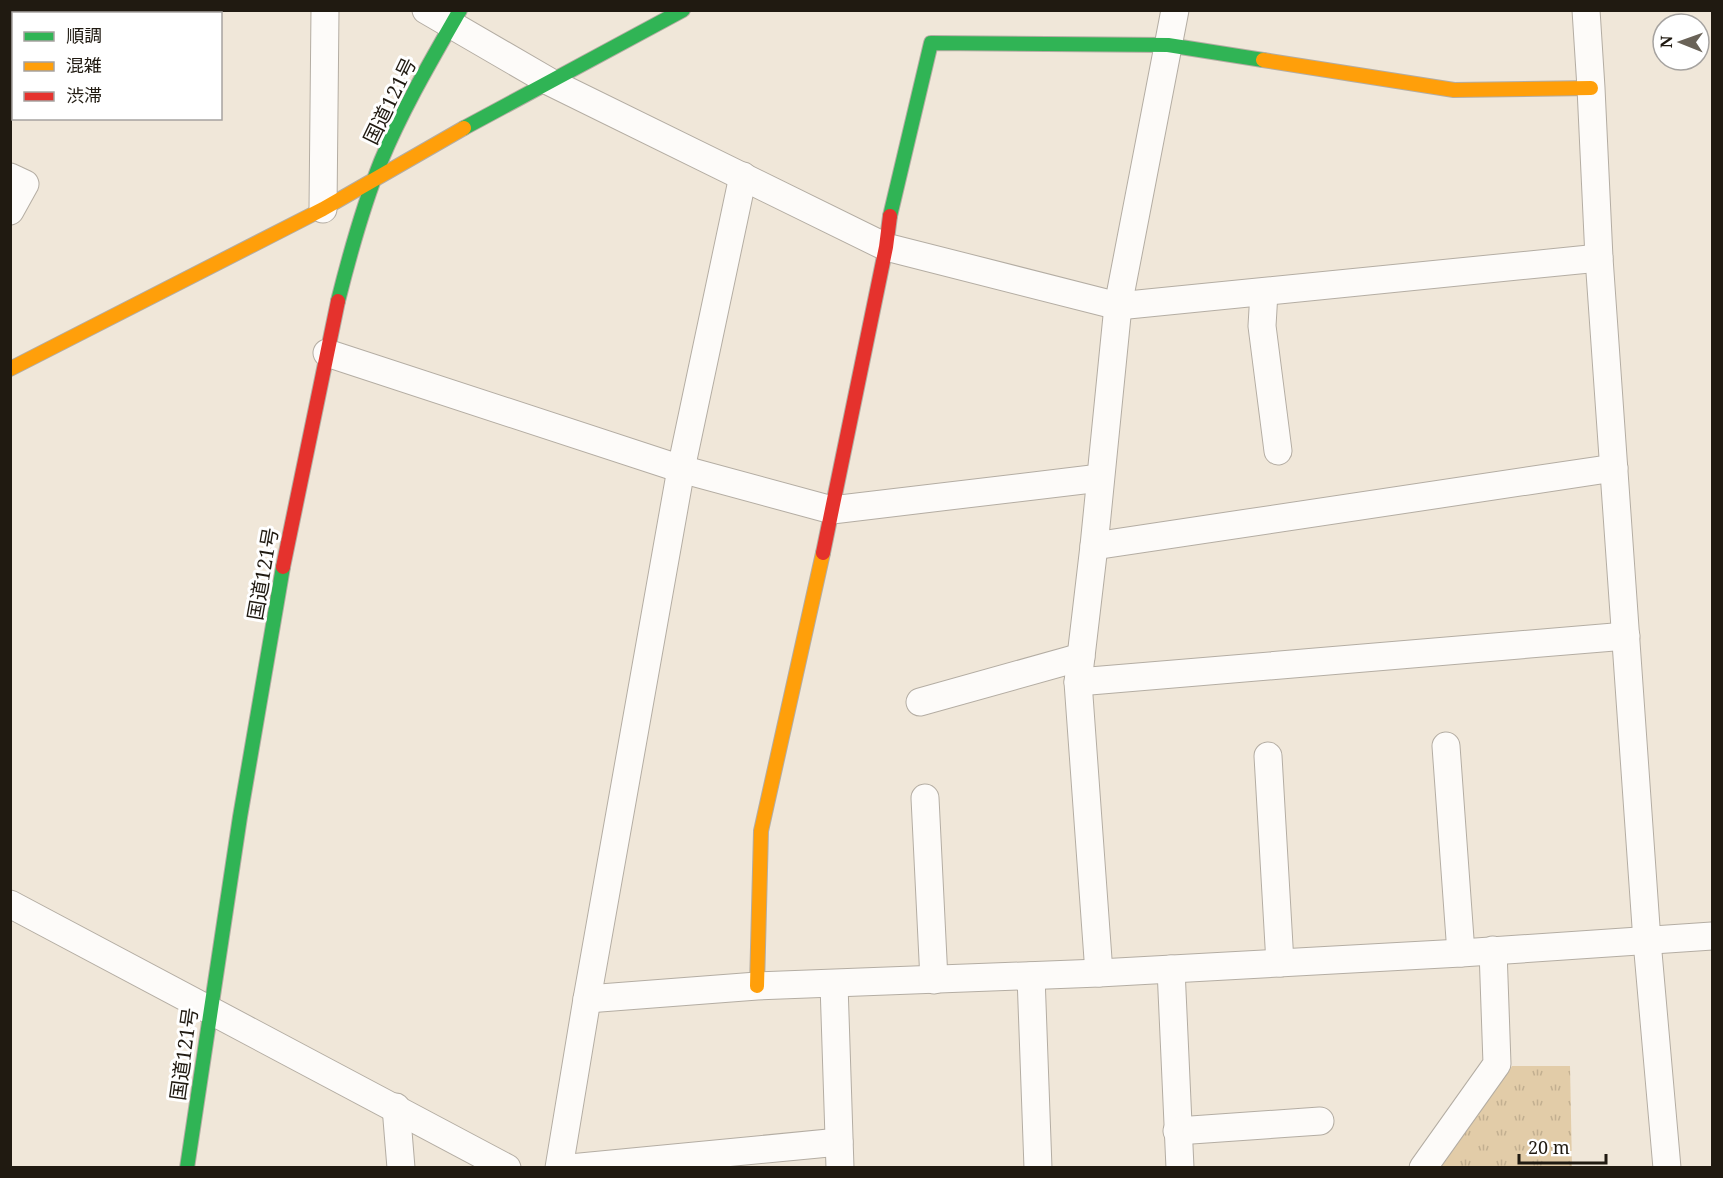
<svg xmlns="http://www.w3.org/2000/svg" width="1723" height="1178" font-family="'Noto Serif','Noto Sans JP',serif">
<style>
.grass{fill:url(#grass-tufts)}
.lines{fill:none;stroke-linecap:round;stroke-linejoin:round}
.street-casing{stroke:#b4ada3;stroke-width:29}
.fast-casing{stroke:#b4ada3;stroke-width:16}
.slow-casing{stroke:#b4ada3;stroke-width:16}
.jam-casing{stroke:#b4ada3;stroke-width:16}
.street{stroke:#fdfbf9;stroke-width:27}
.fast{stroke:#30b455;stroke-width:14}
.slow{stroke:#ff9f0a;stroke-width:14}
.jam{stroke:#e5322d;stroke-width:14}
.labels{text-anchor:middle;stroke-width:6;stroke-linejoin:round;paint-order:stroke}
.street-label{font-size:20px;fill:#201a11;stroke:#fff}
</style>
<defs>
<pattern id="grass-tufts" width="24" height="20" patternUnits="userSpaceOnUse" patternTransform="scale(1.5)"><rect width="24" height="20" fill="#e2cca8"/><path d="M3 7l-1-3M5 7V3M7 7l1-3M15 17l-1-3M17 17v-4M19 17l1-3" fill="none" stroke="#c2af90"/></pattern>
</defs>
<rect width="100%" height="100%" fill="#f0e7d9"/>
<polygon class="grass" points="1512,1066 1570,1066 1572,1167 1440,1168"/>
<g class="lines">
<g class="street-casing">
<g id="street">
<polyline points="426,10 550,82 886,247 1118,306 1599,258"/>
<polyline points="1586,10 1591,88 1599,258 1647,941 1667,1168"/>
<polyline points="10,177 25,184 10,211"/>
<polyline points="323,209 325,10"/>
<polyline points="1264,292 1262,326 1278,451"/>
<polyline points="327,353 681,469 832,510 1100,478"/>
<polyline points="1094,546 1614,468"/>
<polyline points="1078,682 1626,636"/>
<polyline points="920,702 1081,657"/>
<polyline points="1446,746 1461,953"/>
<polyline points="1268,756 1280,963"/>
<polyline points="925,798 934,980"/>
<polyline points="10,904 507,1168"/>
<polyline points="1171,969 1180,1168"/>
<polyline points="1099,973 1078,682 1094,546 1118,306 1175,10"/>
<polyline points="1031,976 1038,1168"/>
<polyline points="834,984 840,1168"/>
<polyline points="587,999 757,986 1099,973 1461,953 1712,936"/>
<polyline points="396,1107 401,1168"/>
<polyline points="1177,1131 1320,1121"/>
<polyline points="559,1168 587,999 681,469 743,176"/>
<polyline points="570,1168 839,1142"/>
<polyline points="1423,1168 1497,1064 1493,950"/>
</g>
</g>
<g class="fast-casing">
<g id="fast">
<polyline points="464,128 683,10"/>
<polyline points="890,216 931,43 1168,45 1263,60"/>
<path d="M 338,301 C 350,253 363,206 381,161 C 403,108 432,59 460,10"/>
<polyline points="187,1168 240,817 283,567"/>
</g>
</g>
<g class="slow-casing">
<g id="slow">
<polyline points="1263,60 1454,90 1591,88"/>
<polyline points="10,369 323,209 464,128"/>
<polyline points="757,986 761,831 823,553"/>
</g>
</g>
<g class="jam-casing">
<g id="jam">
<polyline points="823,553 886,247 890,216"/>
<polyline points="283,567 338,301"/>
</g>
</g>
<use href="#street" class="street"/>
<use href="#fast" class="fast"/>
<use href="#slow" class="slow"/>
<use href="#jam" class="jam"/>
</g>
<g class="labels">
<g class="street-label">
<text transform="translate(390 101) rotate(-64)" y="7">国道121号</text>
<text transform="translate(263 574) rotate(-80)" y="7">国道121号</text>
<text transform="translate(184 1054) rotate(-82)" y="7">国道121号</text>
</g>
</g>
<rect width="1723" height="1178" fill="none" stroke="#201a11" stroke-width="24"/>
<rect x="12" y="12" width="210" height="108" fill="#ffffff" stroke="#a6a3a0" stroke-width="1.5"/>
<rect x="24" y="32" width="30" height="9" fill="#30b455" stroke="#a6a3a0" stroke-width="1.5"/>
<text x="66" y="42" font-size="18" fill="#201a11">順調</text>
<rect x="24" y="62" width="30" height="9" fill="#ff9f0a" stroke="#a6a3a0" stroke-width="1.5"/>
<text x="66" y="72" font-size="18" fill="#201a11">混雑</text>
<rect x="24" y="92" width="30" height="9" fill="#e5322d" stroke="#a6a3a0" stroke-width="1.5"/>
<text x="66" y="102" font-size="18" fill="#201a11">渋滞</text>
<g transform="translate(1681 42) rotate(271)"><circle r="28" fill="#ffffff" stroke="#a6a3a0" stroke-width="1.5"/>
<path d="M0-4.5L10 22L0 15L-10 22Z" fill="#696257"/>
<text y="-9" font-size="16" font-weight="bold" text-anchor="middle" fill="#201a11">N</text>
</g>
<path d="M1519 1154v9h87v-9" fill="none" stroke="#201a11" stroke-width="3"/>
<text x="1528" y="1154" font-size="18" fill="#201a11" stroke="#ffffff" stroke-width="4.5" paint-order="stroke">20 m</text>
</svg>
